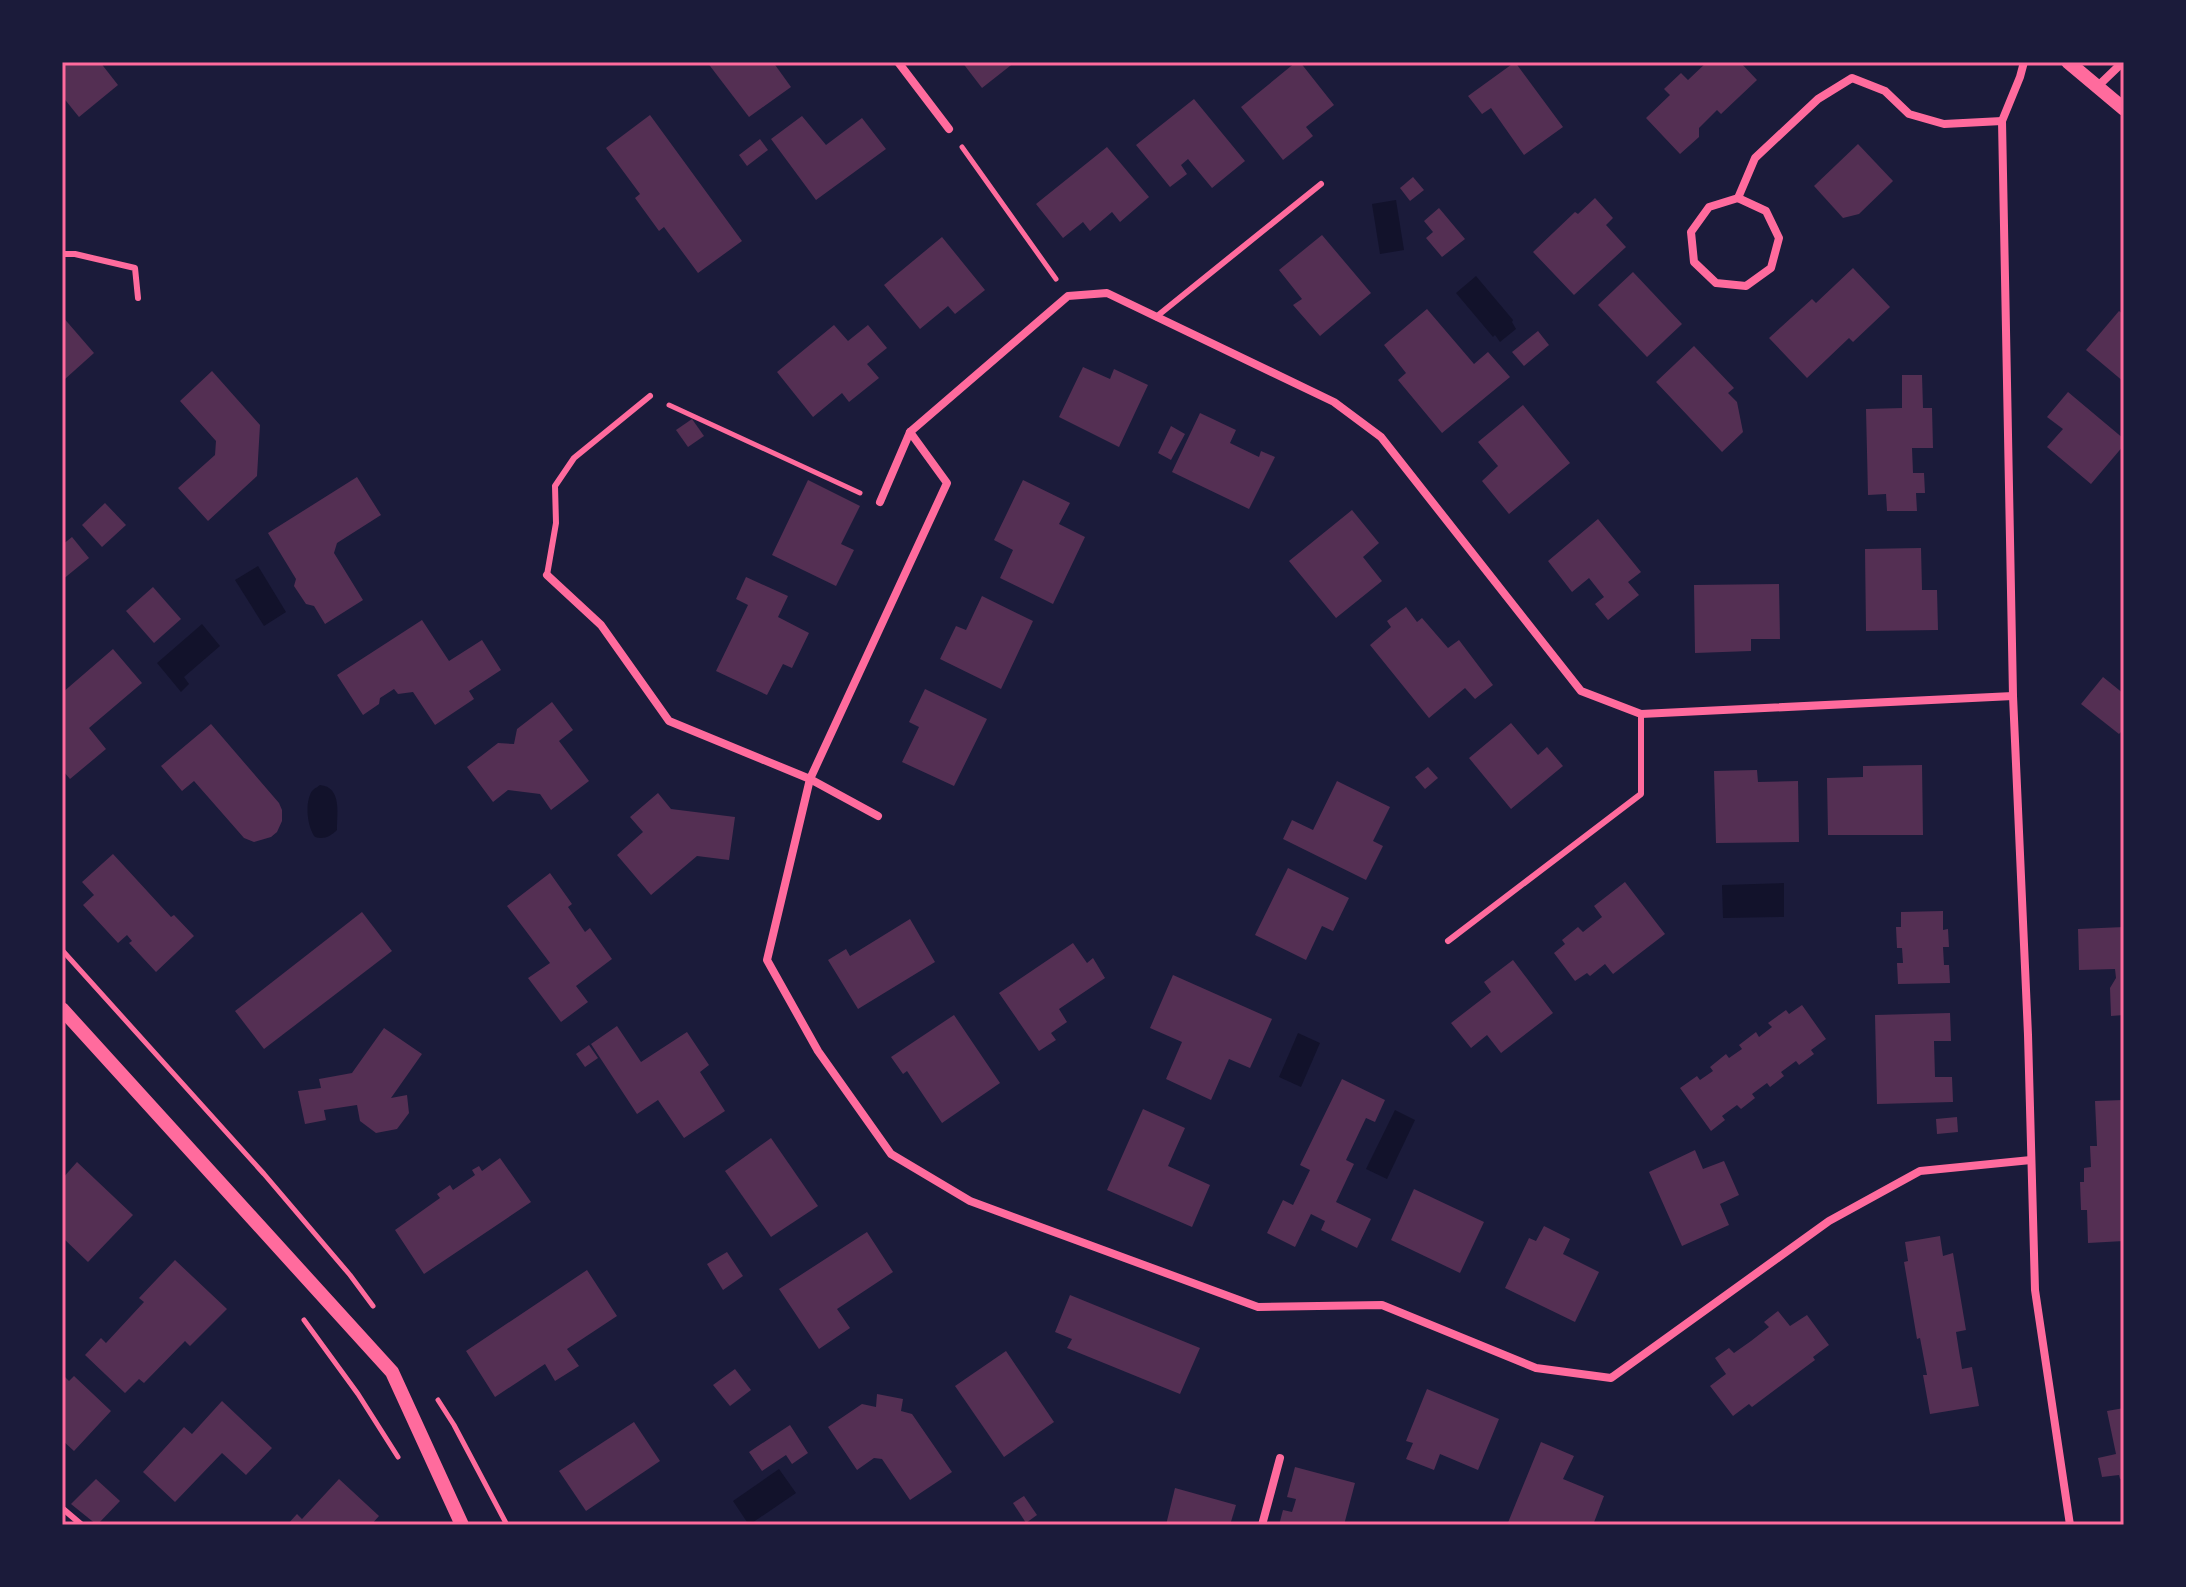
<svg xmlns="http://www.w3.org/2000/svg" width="2186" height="1587" font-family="'Golos Text',sans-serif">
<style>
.water{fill:#12122b}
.building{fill:#542f53}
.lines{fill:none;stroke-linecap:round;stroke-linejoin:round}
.path{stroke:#ff6b9d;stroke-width:5}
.service{stroke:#ff6b9d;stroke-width:6}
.minor{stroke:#ff6b9d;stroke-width:8}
.tertiary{stroke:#ff6b9d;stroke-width:14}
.neatline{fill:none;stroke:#ff6b9d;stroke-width:3}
</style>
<rect width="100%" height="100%" fill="#1b1b3a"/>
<g class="water">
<polygon points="1396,200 1404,250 1380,254 1372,204"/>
<polygon points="1476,276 1513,320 1512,322 1516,329 1500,342 1495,335 1493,337 1456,293"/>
<polygon points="258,566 286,612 264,626 235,580"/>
<polygon points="202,624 220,646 184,677 189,684 181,692 157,663"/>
<path d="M 320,785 C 342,787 337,813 337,830 C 331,836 324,840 315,837 C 308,828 305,807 310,795 C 312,789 315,789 320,785 Z"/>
<polygon points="1784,883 1784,917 1723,918 1722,885"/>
<polygon points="1298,1033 1320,1043 1301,1087 1279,1077"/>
<polygon points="1395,1110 1415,1120 1387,1179 1366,1169"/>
<polygon points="779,1469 796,1493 749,1525 733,1501"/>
</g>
<g class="building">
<polygon points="62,62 100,62 118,85 79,117 62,96"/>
<polygon points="707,62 773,62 791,87 749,117"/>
<polygon points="962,62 1015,62 982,88"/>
<polygon points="1296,62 1300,62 1334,105 1306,127 1313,136 1283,160 1241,107"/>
<polygon points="1515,62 1563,127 1524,155 1491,108 1482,114 1468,96"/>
<polygon points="1707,62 1740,62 1757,80 1721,114 1717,110 1699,128 1699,137 1680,154 1646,118 1670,95 1664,89 1681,73 1688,80"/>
<polygon points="1194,99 1245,161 1212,188 1188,159 1181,165 1187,174 1170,187 1136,145"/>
<polygon points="650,115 742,241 698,273 664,227 659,231 635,198 640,194 606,148"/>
<polygon points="802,116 826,145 862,118 886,149 816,200 771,139"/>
<polygon points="760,139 768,150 747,166 739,155"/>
<polygon points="1858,144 1893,181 1859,214 1843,218 1814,186"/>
<polygon points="1107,147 1149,197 1120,222 1112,212 1090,231 1083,222 1063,238 1036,204"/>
<polygon points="1413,177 1424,190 1410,201 1400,188"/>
<polygon points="1595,198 1613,218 1606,225 1626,247 1574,295 1533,252 1575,212 1578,214"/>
<polygon points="1439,208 1465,239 1442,257 1426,238 1433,232 1424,221"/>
<polygon points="1322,235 1371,293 1320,336 1293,305 1302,299 1279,270"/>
<polygon points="942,237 985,290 955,314 948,306 920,329 884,285"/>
<polygon points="1853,268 1890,307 1853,342 1849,338 1807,378 1769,338 1812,299 1816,303"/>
<polygon points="1633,272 1682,324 1647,357 1598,305"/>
<polygon points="1427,309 1474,364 1488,352 1510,377 1442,433 1398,380 1406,373 1384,345"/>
<polygon points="2119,311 2124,315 2124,382 2086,350"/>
<polygon points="62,316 94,353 65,379 62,376"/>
<polygon points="834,325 848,341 868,325 887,348 867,364 879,378 849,402 842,393 813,417 777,372"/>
<polygon points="1538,331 1549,345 1524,366 1512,352"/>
<polygon points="1694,346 1734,388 1728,393 1737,402 1743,432 1722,452 1656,382"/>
<polygon points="1083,367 1110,379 1114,369 1148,385 1119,447 1059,417"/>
<polygon points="212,371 260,425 257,476 208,521 178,488 215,455 216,441 180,401"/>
<polygon points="1902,375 1922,375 1923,408 1932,408 1933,448 1912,448 1913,473 1924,473 1925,493 1916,493 1917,511 1887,511 1886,494 1868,495 1866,409 1902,408"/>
<polygon points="2068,392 2124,439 2124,445 2091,484 2047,447 2063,429 2047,417"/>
<polygon points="1523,405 1570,463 1509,514 1482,481 1498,466 1478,442"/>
<polygon points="1200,413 1236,430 1230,443 1259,457 1261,451 1275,457 1249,509 1172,472"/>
<polygon points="692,419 704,436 688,447 676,430"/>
<polygon points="1171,426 1185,434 1171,460 1158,453"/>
<polygon points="357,477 381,515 337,543 334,553 363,600 325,624 314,606 306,604 294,586 296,579 268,533"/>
<polygon points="808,480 860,506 841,544 854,550 836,586 772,555"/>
<polygon points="1023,480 1070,503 1059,524 1085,537 1053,604 1000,578 1013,550 994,540"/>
<polygon points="105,503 126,525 102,547 82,525"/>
<polygon points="1352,510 1379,543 1363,557 1382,581 1336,618 1289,561"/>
<polygon points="1598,519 1641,572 1628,582 1639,595 1608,620 1595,604 1604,597 1589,578 1572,592 1548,561"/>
<polygon points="72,537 89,558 62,580 62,545"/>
<polygon points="1921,548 1922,590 1937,590 1938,630 1866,631 1865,549"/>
<polygon points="746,577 788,596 778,617 809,633 792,668 783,664 767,695 716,671 748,605 736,599"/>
<polygon points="1779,584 1780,639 1751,639 1751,651 1695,653 1694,585"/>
<polygon points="153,587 181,619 154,643 126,611"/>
<polygon points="982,596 1033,621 1001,689 940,659 956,626 966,630"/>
<polygon points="1406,607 1417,622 1422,618 1448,648 1459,640 1493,685 1475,699 1465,688 1429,718 1370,645 1391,627 1387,621"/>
<polygon points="422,620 449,661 482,640 501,670 469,691 474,699 435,725 413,692 398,694 394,689 380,698 379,704 363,715 337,675"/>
<polygon points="113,649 142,683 89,728 106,749 70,779 64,772 62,774 62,693"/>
<polygon points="2103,677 2124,694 2124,729 2119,734 2081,704"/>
<polygon points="925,689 987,719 954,786 902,762 919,727 909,722"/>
<polygon points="552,702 573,730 559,741 589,781 551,810 540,794 508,790 493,802 467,767 498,743 514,744 517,729"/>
<polygon points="1511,723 1538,755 1547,747 1563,766 1511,809 1469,758"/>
<polygon points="211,724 279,803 282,810 282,821 277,832 271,837 254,842 244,838 194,781 182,791 161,766"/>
<polygon points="1922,765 1923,835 1828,835 1827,778 1863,777 1863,766"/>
<polygon points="1428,767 1438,778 1425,789 1415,777"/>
<polygon points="1757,770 1758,782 1798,781 1799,842 1716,843 1714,771"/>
<polygon points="1337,781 1390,807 1373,841 1383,846 1366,880 1283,839 1292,820 1313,830"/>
<polygon points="658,793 671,809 735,817 729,860 697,856 651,895 617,855 643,832 630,817"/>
<polygon points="113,854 171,917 174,915 194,936 156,972 129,943 132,941 127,935 118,943 83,905 94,895 82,882"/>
<polygon points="1288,868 1349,898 1333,931 1322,926 1306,960 1255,935"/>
<polygon points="550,873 572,904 568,907 585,932 590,928 612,959 576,986 588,1002 561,1022 528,978 550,963 507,906"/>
<polygon points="1625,882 1665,934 1613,974 1605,964 1590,976 1587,973 1575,981 1554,953 1565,944 1562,940 1578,927 1583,932 1602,917 1594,906"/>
<polygon points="1943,911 1943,930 1948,929 1949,947 1943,947 1944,965 1949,965 1950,983 1898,984 1897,963 1903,963 1902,948 1897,948 1896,927 1901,927 1901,912"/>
<polygon points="362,912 392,951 264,1049 235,1011"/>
<polygon points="910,919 935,962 858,1009 828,960 846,949 850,956"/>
<polygon points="2124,927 2124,1015 2111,1016 2110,988 2116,978 2115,969 2079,970 2078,929"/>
<polygon points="1073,943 1087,963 1093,958 1105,978 1059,1009 1067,1022 1051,1033 1056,1040 1039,1051 999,993"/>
<polygon points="1513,960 1553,1013 1501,1053 1487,1035 1471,1048 1451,1023 1491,992 1484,982"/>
<polygon points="1173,975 1272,1019 1250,1068 1229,1059 1211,1100 1166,1079 1182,1042 1150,1028"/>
<polygon points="1802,1005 1826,1039 1811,1050 1814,1054 1799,1065 1796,1061 1781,1072 1784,1076 1770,1087 1767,1083 1752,1094 1755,1098 1741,1109 1737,1105 1722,1116 1725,1120 1711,1131 1680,1088 1697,1076 1700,1080 1713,1071 1710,1067 1726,1054 1729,1058 1742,1049 1739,1045 1756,1032 1759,1037 1772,1027 1768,1023 1786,1010 1789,1014"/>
<polygon points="1950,1013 1951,1041 1934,1041 1935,1077 1952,1077 1953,1102 1877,1104 1875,1015"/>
<polygon points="954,1015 1000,1083 942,1123 907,1071 903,1074 891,1057"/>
<polygon points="617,1026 641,1062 687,1032 709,1065 700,1072 725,1111 684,1138 658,1100 637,1114 591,1044"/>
<polygon points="384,1028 422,1054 391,1098 407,1095 409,1113 397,1129 376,1133 360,1121 357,1105 324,1110 326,1120 305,1124 298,1091 321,1088 319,1079 352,1073"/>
<polygon points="589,1045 598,1058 585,1067 576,1054"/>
<polygon points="1342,1079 1385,1100 1375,1122 1366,1118 1346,1160 1354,1164 1336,1202 1371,1219 1357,1248 1321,1230 1325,1221 1311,1214 1295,1247 1267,1233 1283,1200 1293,1205 1310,1170 1300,1165"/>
<polygon points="2124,1100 2124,1241 2088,1243 2087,1210 2081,1210 2080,1182 2084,1182 2084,1168 2091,1167 2090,1146 2097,1146 2095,1101"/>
<polygon points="1143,1109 1185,1128 1168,1166 1210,1185 1192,1227 1107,1190"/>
<polygon points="1957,1117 1958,1132 1937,1134 1936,1119"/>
<polygon points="771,1138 818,1206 771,1237 725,1171"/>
<polygon points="1695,1150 1703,1169 1724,1161 1739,1195 1720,1204 1729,1225 1682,1246 1649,1172"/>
<polygon points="500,1158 531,1202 424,1274 395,1230 440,1198 437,1194 450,1185 453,1190 475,1175 472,1170 479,1166 482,1171"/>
<polygon points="77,1162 133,1215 88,1262 62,1237 62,1179"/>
<polygon points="1414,1189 1484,1222 1460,1273 1391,1240"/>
<polygon points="1544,1226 1570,1239 1563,1254 1599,1272 1575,1322 1505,1288 1529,1238 1536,1241"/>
<polygon points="867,1232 893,1272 837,1309 850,1328 819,1349 779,1289"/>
<polygon points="1940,1236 1943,1256 1953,1253 1966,1330 1956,1332 1959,1351 1962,1369 1972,1367 1979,1406 1930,1414 1923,1375 1927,1375 1920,1338 1917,1339 1904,1262 1908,1261 1905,1242"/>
<polygon points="727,1252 743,1276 723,1290 707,1264"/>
<polygon points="175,1260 227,1309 190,1346 185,1341 144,1383 139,1379 125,1393 85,1355 101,1338 106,1343 144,1302 139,1298"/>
<polygon points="587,1270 617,1316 567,1349 579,1366 555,1381 545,1364 495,1397 466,1351"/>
<polygon points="1070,1295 1200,1348 1180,1394 1067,1348 1072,1339 1055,1332"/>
<polygon points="1778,1311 1790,1326 1807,1315 1829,1345 1813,1357 1815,1360 1752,1407 1749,1404 1733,1416 1710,1386 1726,1374 1715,1358 1729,1348 1734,1353 1751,1341 1769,1327 1764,1322"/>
<polygon points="1006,1351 1054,1422 1004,1457 955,1386"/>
<polygon points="735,1369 751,1390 730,1406 713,1385"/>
<polygon points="62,1374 69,1381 74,1376 111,1411 74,1451 62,1440"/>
<polygon points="1427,1389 1499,1419 1478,1470 1440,1454 1434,1470 1406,1459 1413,1443 1406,1441"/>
<polygon points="877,1394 903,1399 901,1411 912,1414 952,1472 910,1500 882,1459 874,1458 857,1470 828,1427 862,1404 876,1407"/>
<polygon points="222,1401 272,1448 246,1475 222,1453 175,1502 143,1472 184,1427 192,1434"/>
<polygon points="2124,1408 2124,1478 2120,1479 2119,1475 2102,1477 2098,1458 2116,1454 2107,1411"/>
<polygon points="634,1422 660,1461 586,1511 559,1471"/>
<polygon points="790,1425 808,1453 792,1464 786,1455 762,1471 749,1452"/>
<polygon points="1541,1442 1574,1456 1563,1479 1604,1496 1593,1525 1507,1525"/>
<polygon points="1295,1467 1355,1483 1344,1525 1279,1525 1283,1510 1292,1512 1294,1506 1296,1499 1287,1497"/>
<polygon points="96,1479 120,1501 97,1525 71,1504"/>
<polygon points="339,1479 379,1516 371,1525 287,1525 297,1514 302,1519"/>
<polygon points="1175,1488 1236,1505 1230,1525 1166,1525"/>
<polygon points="1024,1496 1037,1515 1026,1523 1013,1503"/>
</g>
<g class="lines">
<g class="path">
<polyline points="962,147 1056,279"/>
<polyline points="669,405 860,493"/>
<polyline points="62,950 264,1174 350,1275 373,1306"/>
<polyline points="304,1320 358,1394 398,1457"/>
<polyline points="438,1400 454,1425 507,1525"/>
</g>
<g class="service">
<polyline points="62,254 75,254 135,268 138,298"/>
<polyline points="1156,317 1321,184"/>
<polyline points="547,575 556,523 555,486 574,458 650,396"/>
<polyline points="1448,941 1641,794 1641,714"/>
<polyline points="62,1508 82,1525"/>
</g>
<g class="minor">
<polyline points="898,62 949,129"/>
<polyline points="2024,62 2020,77 2002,121 2013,696 2028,1035 2035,1290 2070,1525"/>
<polyline points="2097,87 2123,62"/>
<polyline points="1738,198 1755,158 1818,99 1852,78 1885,91 1909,114 1944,124 2002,121"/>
<polygon points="1738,198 1766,211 1779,238 1771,268 1746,286 1716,283 1694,262 1691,232 1709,207"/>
<polyline points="880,502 910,432"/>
<polyline points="547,575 601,625 669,721 810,779 878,816"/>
<polyline points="2013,696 1641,714 1581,691 1381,437 1334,402 1107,293 1068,296 910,432 947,483 810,779 767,960 818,1051 891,1154 970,1201 1258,1307 1382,1305 1536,1368 1611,1378 1829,1221 1920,1171 2031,1160"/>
<polyline points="1262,1525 1280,1458"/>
</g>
<g class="tertiary">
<polyline points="2068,62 2124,109"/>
<polyline points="62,1009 392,1372 462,1525"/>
</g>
</g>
<rect width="2186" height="1587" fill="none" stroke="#1b1b3a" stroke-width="128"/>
<rect x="64" y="64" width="2058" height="1459" class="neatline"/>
</svg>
